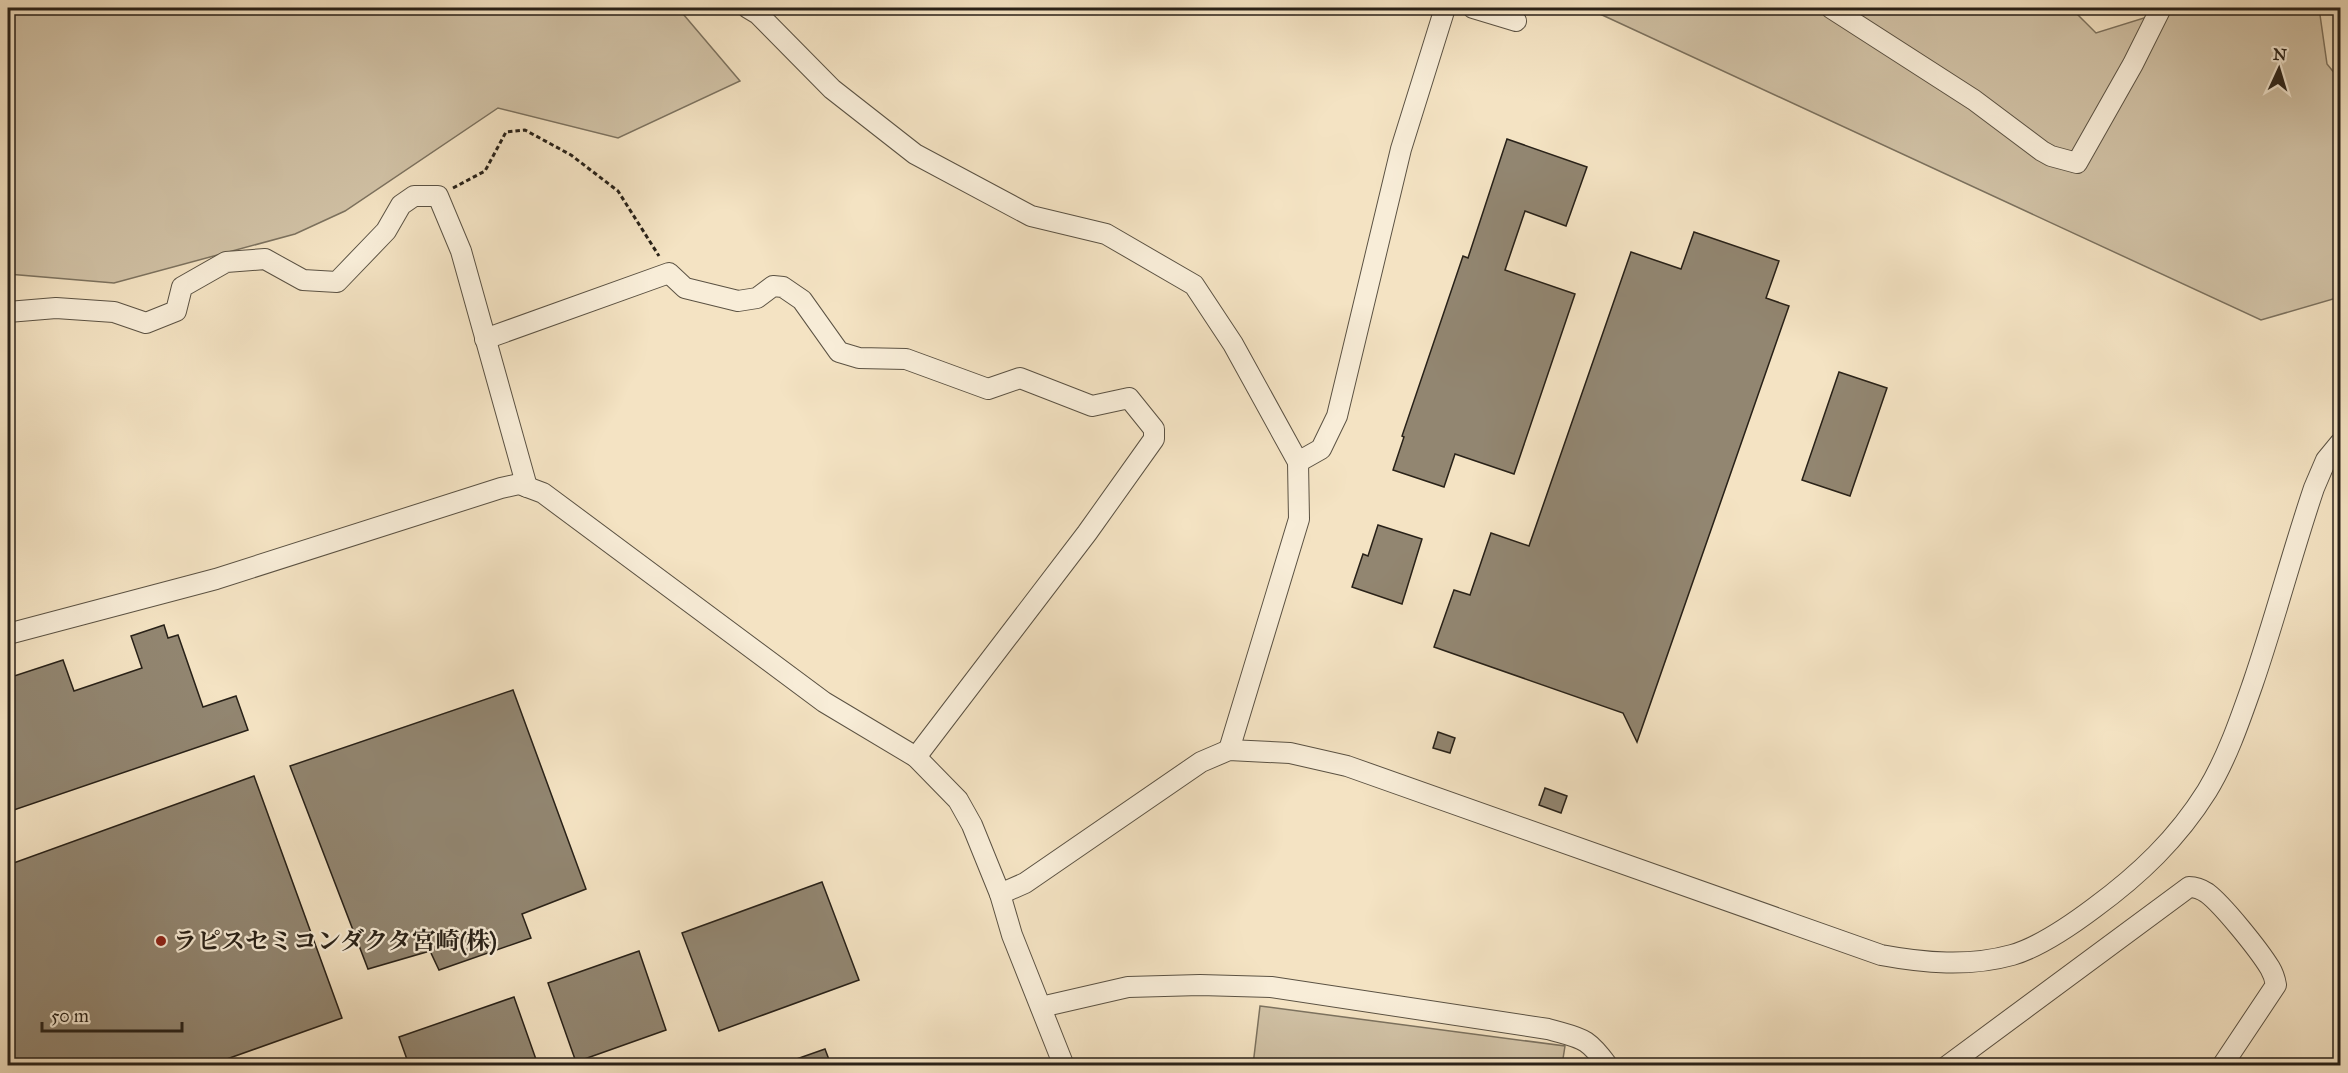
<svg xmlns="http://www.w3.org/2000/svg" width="2348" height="1073" font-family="'IM FELL Great Primer','Noto Serif JP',serif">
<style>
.green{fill:#d1c2a6;stroke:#7c725f;stroke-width:1.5}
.building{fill:#928671;stroke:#282118;stroke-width:1.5}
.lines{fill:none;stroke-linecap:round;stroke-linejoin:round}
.minor-casing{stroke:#5b5243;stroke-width:22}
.path{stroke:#282118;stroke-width:3;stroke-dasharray:4.5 3;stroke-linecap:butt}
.minor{stroke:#f8edd8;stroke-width:20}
.poi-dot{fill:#8f2418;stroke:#f8edd8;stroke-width:2}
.labels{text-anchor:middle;stroke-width:4.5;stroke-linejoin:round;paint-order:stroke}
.poi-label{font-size:24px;font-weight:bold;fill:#282118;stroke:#f8edd8;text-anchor:start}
</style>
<rect width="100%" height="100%" fill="#f4e3c3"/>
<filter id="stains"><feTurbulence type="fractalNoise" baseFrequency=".00333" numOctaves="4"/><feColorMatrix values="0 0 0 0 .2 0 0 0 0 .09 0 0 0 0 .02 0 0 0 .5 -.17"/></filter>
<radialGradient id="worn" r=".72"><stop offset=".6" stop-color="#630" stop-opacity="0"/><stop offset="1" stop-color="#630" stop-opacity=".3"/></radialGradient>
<g class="green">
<polygon points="8,8 678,8 740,81 618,138 498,108 345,211 295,234 114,283 8,274"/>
<polygon points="1587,8 2071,8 2096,33 2176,8 2319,8 2327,64 2340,80 2340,297 2261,320"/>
<polygon points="1260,1006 1565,1046 1562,1065 1253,1065"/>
</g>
<g class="building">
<polygon points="1507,139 1587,167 1566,226 1525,211 1505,270 1575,294 1514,474 1455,454 1444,487 1393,470 1404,437 1402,436 1463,256 1468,258"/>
<polygon points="1694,232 1779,261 1766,298 1789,306 1637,742 1623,713 1434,647 1454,590 1470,595 1491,533 1529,546 1631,252 1681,269"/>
<polygon points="1839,372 1887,388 1850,496 1802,480"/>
<polygon points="1378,525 1422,539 1402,604 1352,587 1363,554 1368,556"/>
<polygon points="164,625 168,638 178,635 203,707 236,696 248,730 8,812 8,678 63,660 74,691 142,668 131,636"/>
<polygon points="513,690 586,889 522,914 531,938 439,970 430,951 368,969 290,766"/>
<polygon points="1438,732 1455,738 1450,753 1433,748"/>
<polygon points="254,776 342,1018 210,1065 8,1065 8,865"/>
<polygon points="1545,788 1567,796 1561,813 1539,805"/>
<polygon points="822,882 859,980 719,1031 682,933"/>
<polygon points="639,951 666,1030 576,1062 548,983"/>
<polygon points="514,997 538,1065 409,1065 399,1037"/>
<polygon points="825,1049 831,1065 785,1065 785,1063"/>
</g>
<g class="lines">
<g class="minor-casing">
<g id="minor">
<polyline points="748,8 758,14 832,89 915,154 1031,216 1106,234 1194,285 1233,344 1298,462 1299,519 1229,750"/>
<polyline points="1473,8 1516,21"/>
<polyline points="1831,8 1974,100 2042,151 2051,156 2077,163 2133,64 2161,8"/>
<polyline points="8,312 56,308 114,312 146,323 176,311 182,287 226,262 265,259 303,280 337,282 386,231 401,205 414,196 438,196 461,251 527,487"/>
<polyline points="485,339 669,273 685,288 738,301 757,298 773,286 783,287 802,300 839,352 859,358 906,359 988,389 1020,378 1092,406 1129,398 1154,429 1154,439 1087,533 916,757"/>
<polyline points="1298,462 1321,449 1337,416 1401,149 1445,8"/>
<polyline points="8,634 216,579 501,488 519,484 543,493 824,702 916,757 958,800 972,825 1000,894 1012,935 1064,1066"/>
<path d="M 1000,894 L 1025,883 L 1201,762 L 1229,750 L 1290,753 L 1347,766 L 1881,955 C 1924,963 1969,967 2012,955 C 2040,947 2070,926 2094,908 C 2139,875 2177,839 2207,791 C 2227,758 2240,720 2253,683 C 2275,619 2292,553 2314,488 L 2326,460 L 2340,443"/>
<path d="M 1041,1007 L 1128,987 L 1200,985 L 1271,987 L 1548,1029 C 1582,1039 1586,1036 1608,1066"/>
<path d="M 1947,1066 L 2189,887 C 2196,887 2201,889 2207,893 C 2223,905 2259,950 2270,968 C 2273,973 2275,979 2276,985 L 2222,1066"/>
</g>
</g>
<polyline class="path" points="453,188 485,171 506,132 525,130 571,155 618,191 659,256"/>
<use href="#minor" class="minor"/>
</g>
<circle class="poi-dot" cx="161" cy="941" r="6"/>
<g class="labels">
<g class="poi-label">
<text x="173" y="949">ラピスセミコンダクタ宮崎(株)</text>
</g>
</g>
<rect width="2348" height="1073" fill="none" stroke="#f4e3c3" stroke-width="30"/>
<rect x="9" y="9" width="2330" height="1055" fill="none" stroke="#282118" stroke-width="3"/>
<rect x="15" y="15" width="2318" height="1043" fill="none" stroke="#282118" stroke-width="1.5"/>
<g transform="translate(2279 69) rotate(4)" stroke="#f8edd8" stroke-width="4.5" paint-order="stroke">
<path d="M0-4.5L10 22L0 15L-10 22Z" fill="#282118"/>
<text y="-9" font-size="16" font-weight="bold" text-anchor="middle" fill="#282118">N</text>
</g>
<path d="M42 1022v9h140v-9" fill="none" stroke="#282118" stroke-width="3"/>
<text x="51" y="1022" font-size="18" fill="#282118" stroke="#f8edd8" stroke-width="4.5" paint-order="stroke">50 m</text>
<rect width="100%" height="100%" filter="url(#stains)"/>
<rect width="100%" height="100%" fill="url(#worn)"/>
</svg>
